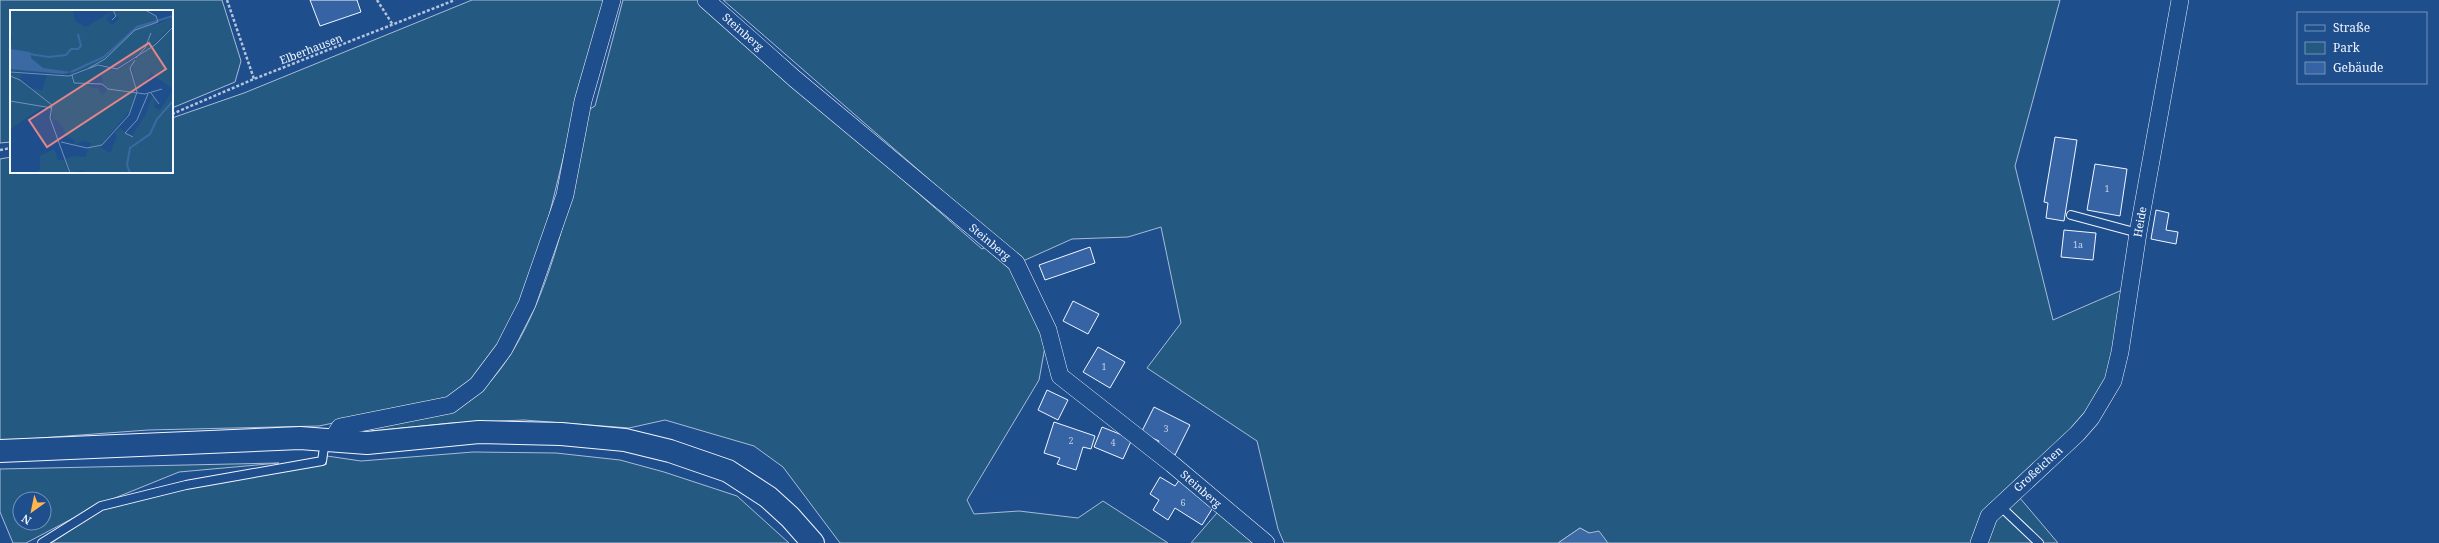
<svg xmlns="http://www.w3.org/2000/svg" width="2439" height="543" font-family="'Noto Serif',serif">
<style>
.green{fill:#245a82;stroke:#a8bbd7;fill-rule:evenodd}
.water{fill:#3b69a3;stroke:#a8bbd7}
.building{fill:#3563a3;stroke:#f2f6ff}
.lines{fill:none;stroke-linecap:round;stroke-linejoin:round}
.lane-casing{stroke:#f2f6ff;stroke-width:10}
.street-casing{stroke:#f2f6ff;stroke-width:18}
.secondary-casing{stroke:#f2f6ff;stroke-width:24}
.path{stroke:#b3c4dc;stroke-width:2.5;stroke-dasharray:3 2;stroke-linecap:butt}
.lane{stroke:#1f4e8c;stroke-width:8}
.street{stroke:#1f4e8c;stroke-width:17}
.secondary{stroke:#1f4e8c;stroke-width:22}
.labels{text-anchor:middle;stroke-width:3;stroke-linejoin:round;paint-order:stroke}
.number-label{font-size:9px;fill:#c3d1e8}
.street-label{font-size:11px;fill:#f2f6ff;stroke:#1f4e8c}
.inset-river{fill:none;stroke:#3b69a3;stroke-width:2}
.inset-road{fill:none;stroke:#7391ba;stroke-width:1}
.view{fill:#e38589;fill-opacity:0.15;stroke:#e38589;stroke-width:2}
.inset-edge{fill:none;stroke:#f2f6ff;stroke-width:2}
</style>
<rect width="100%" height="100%" fill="#1f4e8c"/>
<g class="green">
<polygon points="0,0 222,0 241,61 235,82 172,108 172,11 11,11 11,142 0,143"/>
<polygon points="472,0 607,0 572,122 549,216 523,301 492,359 469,384 447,399 319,426 148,430 0,441 0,159 11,157 11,172 172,172 172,118 244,93"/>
<path d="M 623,0 L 697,0 L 982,249 L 993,244 L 1016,263 L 1048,330 L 1039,380 L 967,500 L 974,514 L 1019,511 L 1078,518 L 1103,501 L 1168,543 L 840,543 L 783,467 L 754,446 L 665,420 L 629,428 L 524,420 L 451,423 L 372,431 L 373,427 C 392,424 410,420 429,417 C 437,415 446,415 453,411 C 539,368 572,198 588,110 L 595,106 Z"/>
<polygon points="723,0 2060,0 2015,166 2053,320 2129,287 2105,398 2014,491 2058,543 1608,543 1580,528 1558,543 1284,543 1278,529 1257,441 1147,368 1181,323 1161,227 1128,237 1072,239 1023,261"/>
<polygon points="473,452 556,453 620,460 664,472 737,496 789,543 51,543 104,508 186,485 322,461 326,465 327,456 361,461"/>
<path d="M 279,463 L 179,472 L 100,504 L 26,543 L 13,543 L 0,512 L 0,469 ZM 20,499 L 44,499 L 44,523 L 20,523 Z"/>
<polygon points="1222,507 1266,543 1191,543"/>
</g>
<polygon class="water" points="1580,528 1589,533 1599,531 1608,543 1558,543"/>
<g class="building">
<polygon points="310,0 357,0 361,12 320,26"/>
<polygon points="2055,137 2077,140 2064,221 2046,218 2048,203 2044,202"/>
<polygon points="2095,164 2127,169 2120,216 2087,210"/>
<polygon points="2156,210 2169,213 2166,230 2178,232 2176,244 2151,239"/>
<polygon points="2064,230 2096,233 2093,260 2061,257"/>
<polygon points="1090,247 1095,263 1045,280 1039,265"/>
<polygon points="1073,301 1099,314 1088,334 1063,321"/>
<polygon points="1098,347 1125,362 1110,388 1083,372"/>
<polygon points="1047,390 1068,400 1058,420 1038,410"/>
<polygon points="1154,407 1190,425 1175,455 1157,446 1159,441 1141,433"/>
<polygon points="1054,422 1095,436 1091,449 1083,447 1076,470 1057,464 1060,458 1044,453"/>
<polygon points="1102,427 1132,439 1123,459 1094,447"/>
<polygon points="1160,477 1175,486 1180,479 1193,487 1191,491 1214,506 1202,525 1175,508 1168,520 1153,510 1159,500 1150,494"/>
</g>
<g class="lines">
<g class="lane-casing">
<g id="lane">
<polyline points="2071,215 2138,233"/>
<polyline points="1999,505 2039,543"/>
<polyline points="42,543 101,506 186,485 322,461 325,441"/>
</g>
</g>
<g class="street-casing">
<g id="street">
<polyline points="706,0 795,79 1016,263 1048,330 1060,376 1172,464 1266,543"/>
<polyline points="332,440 340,427 450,405 477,385 504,349 527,304 565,195 583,101 612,0"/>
<polyline points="1979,543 1989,516 2077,434 2091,418 2113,381 2120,352 2138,233 2180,0"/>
</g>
</g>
<g class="secondary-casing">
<polyline id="secondary" points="0,451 300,438 367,443 479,432 561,434 625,440 670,451 728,471 768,497 790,517 813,543"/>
</g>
<g class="path">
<polyline points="227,0 254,79"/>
<polyline points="377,0 393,25"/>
<polyline points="172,114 254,79 455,0"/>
<polyline points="0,150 11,148"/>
</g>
<use href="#lane" class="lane"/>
<use href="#street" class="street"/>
<use href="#secondary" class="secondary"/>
</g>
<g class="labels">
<g class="number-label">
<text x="2107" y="192">1</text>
<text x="2078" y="248">1a</text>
<text x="1104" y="370">1</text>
<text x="1166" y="432">3</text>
<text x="1071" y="444">2</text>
<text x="1113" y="446">4</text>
<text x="1183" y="506">6</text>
</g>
<g class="street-label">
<text transform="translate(743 32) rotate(41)" y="4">Steinberg</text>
<text transform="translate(311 49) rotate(-21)" y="4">Elberhausen</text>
<text transform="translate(2140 222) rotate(-80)" y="4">Heide</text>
<text transform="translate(990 242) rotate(40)" y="4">Steinberg</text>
<text transform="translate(2038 469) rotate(-42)" y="4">Großeichen</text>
<text transform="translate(1201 489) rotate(41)" y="4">Steinberg</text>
</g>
</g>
<g transform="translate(10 10)">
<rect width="163" height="163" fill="#1f4e8c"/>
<path d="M 0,0 L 63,0 L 65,11 L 76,17 L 102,1 L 96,9 L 102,15 L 109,9 L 103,0 L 134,0 L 145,6 L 147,9 L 140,12 L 145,12 L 143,14 L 148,14 L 163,7 L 163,15 L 141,37 L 104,58 L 91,54 L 61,64 L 0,61 L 0,32 L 3,30 L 0,23 ZM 163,18 L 163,40 L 145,57 L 163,41 L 163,79 L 142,64 L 143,60 L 128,82 L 121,54 ZM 124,50 L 120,57 L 126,82 L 100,79 L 126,83 L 120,100 L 90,137 L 100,143 L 107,126 L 105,123 L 110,118 L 121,127 L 136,104 L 142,86 L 146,90 L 144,97 L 150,100 L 163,80 L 163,163 L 75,163 L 74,160 L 60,163 L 55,149 L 64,146 L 75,147 L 81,133 L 73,131 L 64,135 L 66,131 L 56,126 L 52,115 L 45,109 L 43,113 L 42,99 L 33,97 L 0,119 L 0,63 L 11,64 L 10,70 L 23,82 L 25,78 L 32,81 L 37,65 L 62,66 L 62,72 L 64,74 L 63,66 L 85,57 L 94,56 L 105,61 ZM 92,65 L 93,74 L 98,79 L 92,85 L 88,78 L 80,77 L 76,73 L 80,73 L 81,70 ZM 44,139 L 48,150 L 54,150 L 58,163 L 27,163 L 30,159 L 30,146 Z" fill="#245a82" fill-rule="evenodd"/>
<path d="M 0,39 L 20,42 L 21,48 L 33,58 L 61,62 L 53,64 L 0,59 Z" fill="#3b69a3"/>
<path class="inset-river" d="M 19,44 L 39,47 L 56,45 L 61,39 L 68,39 L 71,36 L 68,24M 61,62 L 94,47 L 127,17 L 163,6M 120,163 L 117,155 L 120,138 L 140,124 L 147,109 L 163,91"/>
<path class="inset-road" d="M 102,10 L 106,6 L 103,0M 126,48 L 135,38 L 141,23M 125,50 L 120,58 L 127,82M 79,58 L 95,49 L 125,20 L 148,12 L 146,6 L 135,0M 0,62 L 59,66 L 88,55 L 107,59 L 145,35 L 163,17M 62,65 L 64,73 L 92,74 L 98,79 L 135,84 L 152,79M 0,66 L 10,70 L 42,95 L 40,108 L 60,163M 141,83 L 149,94M 0,91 L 42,98M 123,127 L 115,123 L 127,110 L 138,84M 51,132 L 77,138 L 92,135 L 119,105 L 127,82"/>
<path class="view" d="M 139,33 L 156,59 L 37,137 L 19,110 Z"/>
<rect width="163" height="163" class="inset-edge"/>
</g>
<rect x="2297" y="12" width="130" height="72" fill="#1f4e8c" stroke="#7391ba"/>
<rect x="2305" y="25" width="20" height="6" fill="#1f4e8c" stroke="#7391ba"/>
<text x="2333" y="32" font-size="12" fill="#f2f6ff">Straße</text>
<rect x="2305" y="42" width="20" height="12" fill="#245a82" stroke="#7391ba"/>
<text x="2333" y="52" font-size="12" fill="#f2f6ff">Park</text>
<rect x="2305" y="62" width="20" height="12" fill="#3563a3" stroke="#7391ba"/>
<text x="2333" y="72" font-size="12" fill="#f2f6ff">Gebäude</text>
<g transform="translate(32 511) rotate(213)"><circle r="19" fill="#1f4e8c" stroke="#7391ba"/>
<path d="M0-3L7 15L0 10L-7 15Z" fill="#ffb74d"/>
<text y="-6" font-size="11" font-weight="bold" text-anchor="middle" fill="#f2f6ff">N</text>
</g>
</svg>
